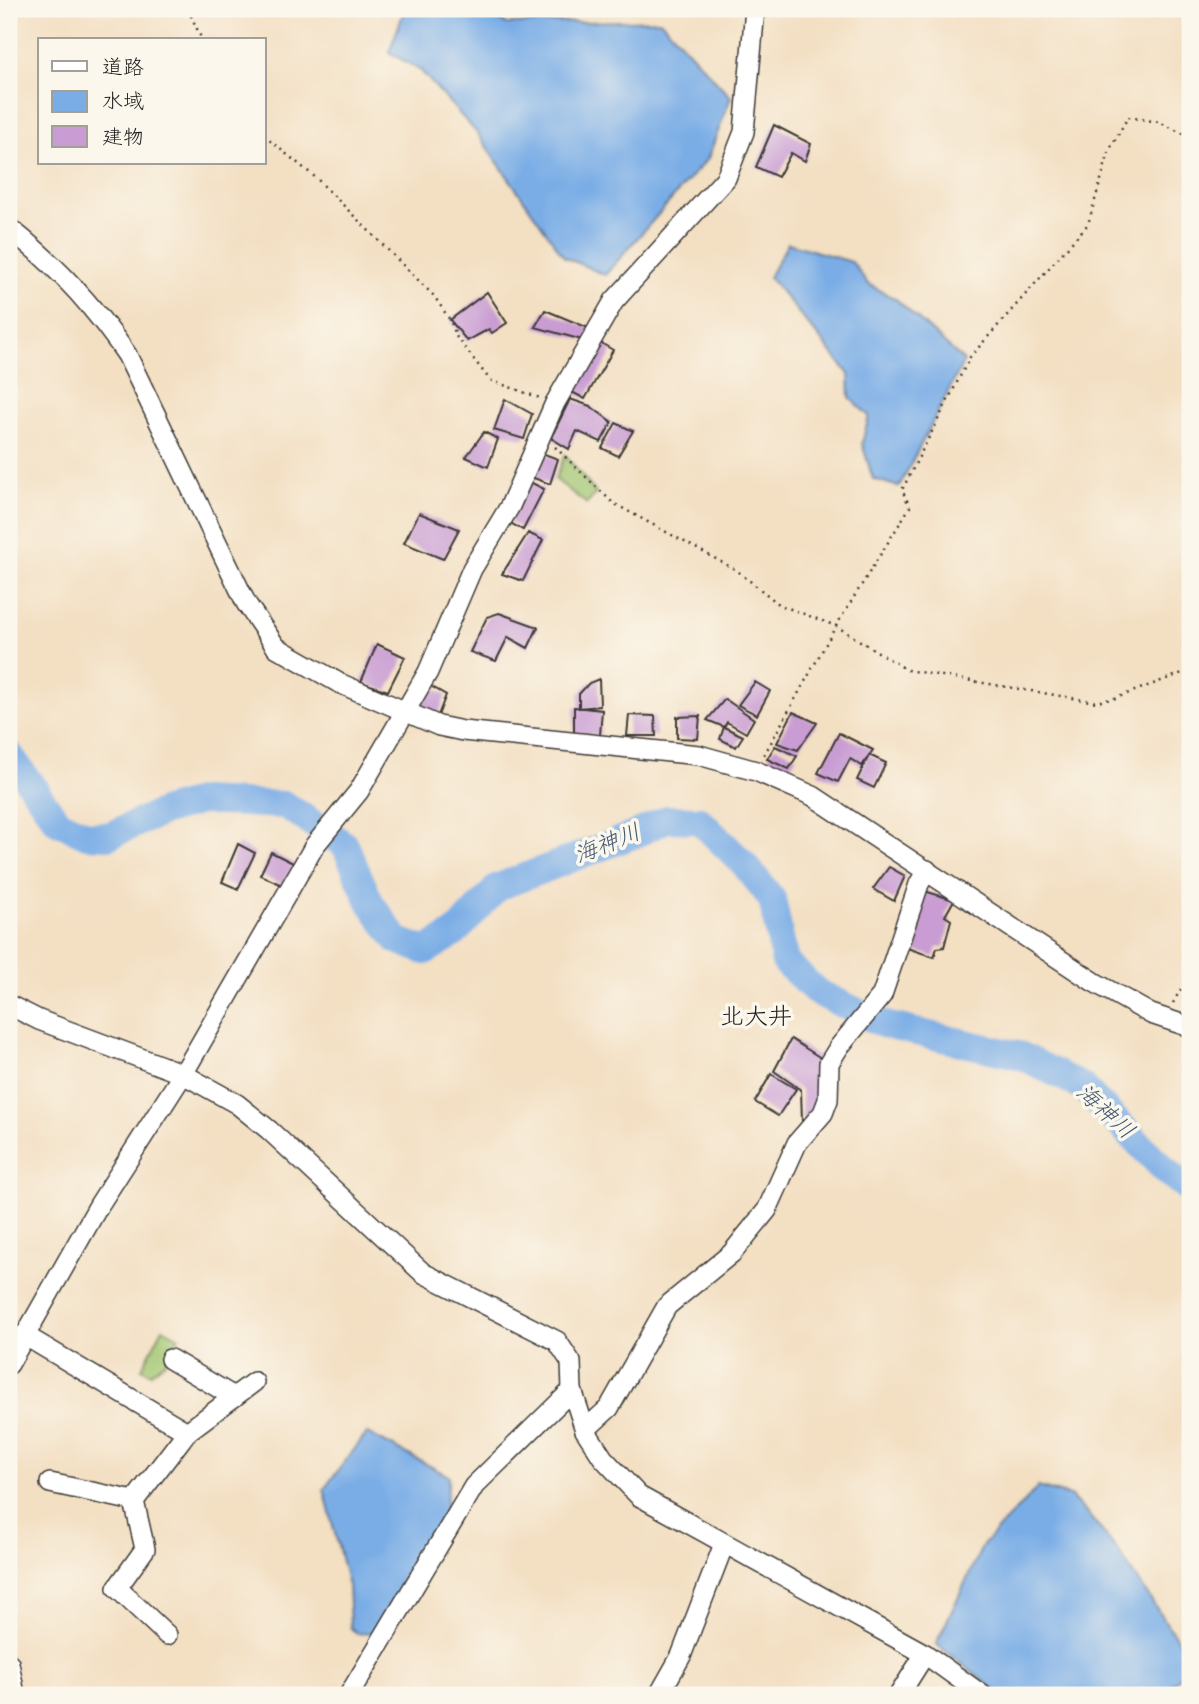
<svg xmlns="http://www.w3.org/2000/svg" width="1199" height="1704" font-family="'Gochi Hand','Klee One',sans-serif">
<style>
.green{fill:#a1c56f;stroke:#5e7046;stroke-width:2}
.water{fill:#7aade6;stroke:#4b6481;stroke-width:2}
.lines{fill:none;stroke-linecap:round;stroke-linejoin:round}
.river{stroke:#7aade6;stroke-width:28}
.building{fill:#c99dd3}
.minor-casing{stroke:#3c3935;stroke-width:22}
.path{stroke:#3c3935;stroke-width:2.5;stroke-dasharray:2 5;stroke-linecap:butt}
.minor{stroke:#fff;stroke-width:19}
.labels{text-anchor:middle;stroke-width:7;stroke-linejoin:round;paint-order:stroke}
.water-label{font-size:23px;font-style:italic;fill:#42566d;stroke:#fbf7ec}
.quarter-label{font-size:24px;fill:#1c1c1c;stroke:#fbf7ec}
</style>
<rect width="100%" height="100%" fill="#fbf7ec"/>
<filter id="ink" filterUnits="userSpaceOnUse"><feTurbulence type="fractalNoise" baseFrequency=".0143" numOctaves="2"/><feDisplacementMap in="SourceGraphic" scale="14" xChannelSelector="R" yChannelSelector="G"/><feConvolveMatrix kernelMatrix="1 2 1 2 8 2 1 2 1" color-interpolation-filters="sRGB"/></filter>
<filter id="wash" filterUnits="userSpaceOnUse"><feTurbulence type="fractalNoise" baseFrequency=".00686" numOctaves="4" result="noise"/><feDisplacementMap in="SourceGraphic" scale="28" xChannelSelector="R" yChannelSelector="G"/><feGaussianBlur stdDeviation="1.57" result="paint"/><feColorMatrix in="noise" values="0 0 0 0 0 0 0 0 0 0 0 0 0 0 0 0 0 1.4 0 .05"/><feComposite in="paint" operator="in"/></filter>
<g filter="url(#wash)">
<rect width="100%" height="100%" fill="#f3dfc2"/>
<g class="green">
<polygon points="565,455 596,493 587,504 555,479"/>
<polygon points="163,1328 179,1337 165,1362 151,1373 142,1368"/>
</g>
<g class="water">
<polygon points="405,9 473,9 507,24 660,20 731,97 708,158 605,275 564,257 477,133 421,71 389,52"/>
<polygon points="788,243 852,262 868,284 896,299 964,361 899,487 873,479 862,443 869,416 850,398 849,374 769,277"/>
<polygon points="367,1433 449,1476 445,1514 383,1625 374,1632 357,1634 350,1627 348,1586 324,1489"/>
<polygon points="1038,1487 1070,1496 1094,1521 1118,1551 1190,1658 1190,1666 1163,1695 1002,1695 936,1644 983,1545"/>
</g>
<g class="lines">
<polyline class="river" points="9,754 57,821 87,835 108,836 165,811 201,801 285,805 345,845 370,902 397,940 425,951 455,933 498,887 636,834 667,819 699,820 745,865 772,899 785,962 817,992 885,1025 1022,1056 1083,1087 1167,1172 1190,1190"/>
</g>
<g id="blocks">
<g class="building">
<polygon points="774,125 811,144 805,161 791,153 778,177 756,167"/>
<polygon points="487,292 507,323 492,333 489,329 467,341 450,320"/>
<polygon points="545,310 591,329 586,341 535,327"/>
<polygon points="599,342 613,350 585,399 570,391"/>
<polygon points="505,399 532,414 524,439 494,430"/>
<polygon points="570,399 590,406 612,422 601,442 577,431 569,449 551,438"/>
<polygon points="616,423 633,431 618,456 602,448"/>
<polygon points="484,432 498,439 488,467 466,457"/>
<polygon points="539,452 558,459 550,484 528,476"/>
<polygon points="526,480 544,489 523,530 507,521"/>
<polygon points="419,513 459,529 443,559 404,543"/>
<polygon points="528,533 543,540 523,581 502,574"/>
<polygon points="499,613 538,627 528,648 508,637 496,661 470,652 487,617"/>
<polygon points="377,644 405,657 388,691 361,682"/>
<polygon points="599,679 600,706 579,708 579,694 589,683"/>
<polygon points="755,682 770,691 757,715 738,705"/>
<polygon points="427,684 446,695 437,718 412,709"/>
<polygon points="725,699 754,719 746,733 727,722 724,727 707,720"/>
<polygon points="574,707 602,710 600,735 574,736"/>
<polygon points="793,712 817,723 798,750 777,743"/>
<polygon points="629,715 655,716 656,736 627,736"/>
<polygon points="700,716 698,739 677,738 677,717"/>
<polygon points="724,727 743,736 736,747 720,739"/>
<polygon points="839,733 873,750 862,766 850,759 838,782 818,773"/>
<polygon points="775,746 797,756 789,769 767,759"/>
<polygon points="869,755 886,763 874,788 857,780"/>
<polygon points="238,844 255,853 238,889 222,882"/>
<polygon points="271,852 295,864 282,885 260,875"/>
<polygon points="889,867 905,876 894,901 873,889"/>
<polygon points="918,889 954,900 945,916 951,920 944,947 937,948 934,957 904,947"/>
<polygon points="791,1039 824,1060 823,1100 811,1119 802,1121 801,1090 774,1071"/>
<polygon points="771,1074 796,1089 778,1116 755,1102"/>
</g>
</g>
</g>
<g filter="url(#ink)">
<use href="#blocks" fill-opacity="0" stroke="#3c3935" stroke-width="2"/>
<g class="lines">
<g class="minor-casing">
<g id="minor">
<path d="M 9,228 C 55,264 94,306 127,355 L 246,603 L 276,647 L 339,683 L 439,726 L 463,731 L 699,755 L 756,771 L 813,796 L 1094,982 L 1151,1014 L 1190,1027"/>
<polyline points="9,1005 39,1020 183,1074 237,1104 269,1130 423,1273 557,1341 571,1362 572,1390 585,1430 603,1458 639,1496 925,1654 982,1695"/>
<polyline points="24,1335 187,1432 134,1501 50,1483"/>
<polyline points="170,1359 234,1397"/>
<polyline points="9,1364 99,1205 183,1074 315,845 359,791 428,672 472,569 510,506 555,403 614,301 726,178 744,132 755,9"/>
<polyline points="585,1430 609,1408 667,1306 732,1253 767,1210 797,1143 823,1113 828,1100 829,1063 839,1047 882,995 919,884 927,870"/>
<polyline points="187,1432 254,1382"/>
<polyline points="134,1501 145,1549 117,1588 167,1635"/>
<polyline points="9,1663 15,1695"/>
<polyline points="349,1695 474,1486 572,1390"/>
<polyline points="659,1695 681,1656 724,1544"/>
<polyline points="899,1695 925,1654"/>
</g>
</g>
<g class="path">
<polyline points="188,9 202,40"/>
<polyline points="264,136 315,177 434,296 450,320 457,338 490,380 540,398"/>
<polyline points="555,447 613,503 736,570 780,605 836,626 907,670 1096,702 1116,698 1185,672 1190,667"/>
<polyline points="764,755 836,626 910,507 902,490 970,357 1088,224 1110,149 1128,117 1159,122 1190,137"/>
<polyline points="1173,1003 1190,973"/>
</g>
<use href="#minor" class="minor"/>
</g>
</g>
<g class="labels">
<g class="water-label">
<text transform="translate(607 843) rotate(-22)" y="8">海神川</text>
<text transform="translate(1106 1111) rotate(42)" y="8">海神川</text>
</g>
<g class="quarter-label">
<text x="756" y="1024">北大井</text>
</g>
</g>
<rect width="1199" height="1704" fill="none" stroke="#fbf7ec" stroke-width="35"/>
<rect x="38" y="38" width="228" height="126" fill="#fbf7ec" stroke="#a29f99" stroke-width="2"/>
<rect x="52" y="61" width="35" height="10" fill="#ffffff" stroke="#a29f99" stroke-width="2"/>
<text x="102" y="74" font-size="21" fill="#1c1c1c">道路</text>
<rect x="52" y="91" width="35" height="21" fill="#7aade6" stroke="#a29f99" stroke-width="2"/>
<text x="102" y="108" font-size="21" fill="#1c1c1c">水域</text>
<rect x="52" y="126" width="35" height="21" fill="#c99dd3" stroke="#a29f99" stroke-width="2"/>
<text x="102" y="144" font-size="21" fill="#1c1c1c">建物</text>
</svg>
